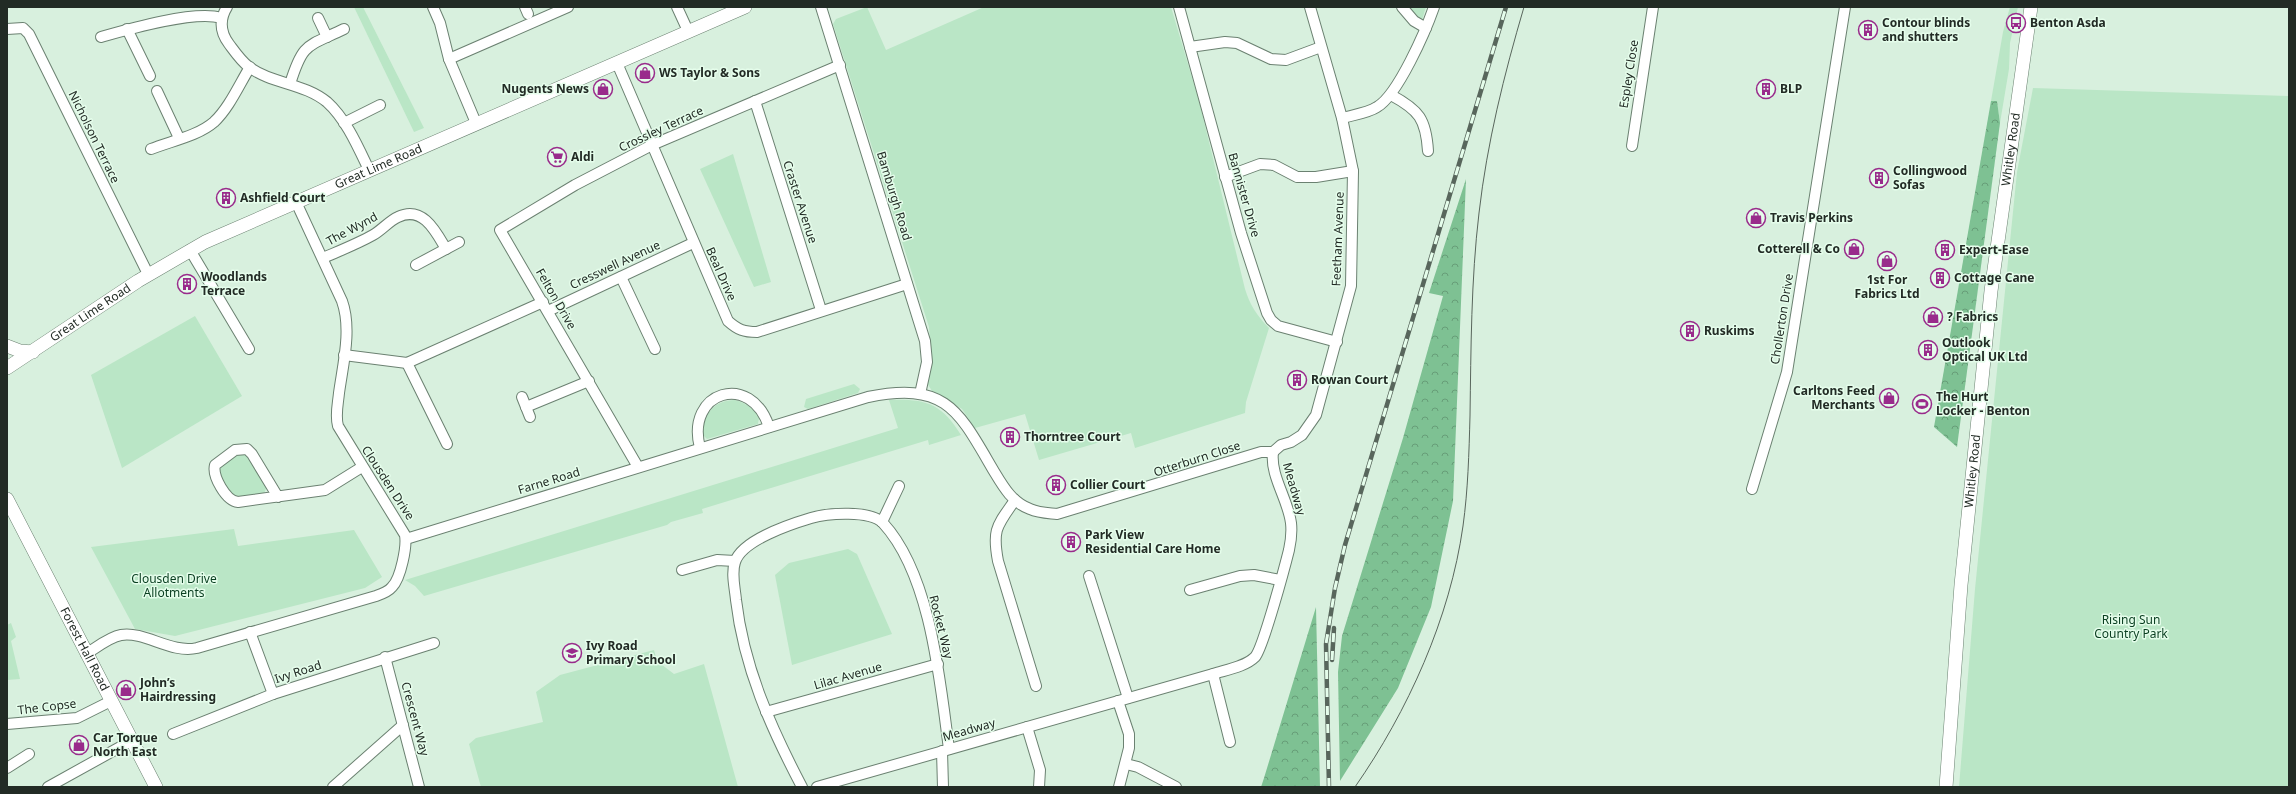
<svg xmlns="http://www.w3.org/2000/svg" width="2296" height="794" font-family="'Noto Sans',sans-serif">
<style>
.green{fill:#bae6c6}
.forest{fill:url(#forest-crowns)}
.lines{fill:none;stroke-linecap:round;stroke-linejoin:round}
.minor-casing{stroke:#6b8171;stroke-width:12}
.major-casing{stroke:#6b8171;stroke-width:14}
.minor{stroke:#fff;stroke-width:10}
.major{stroke:#fff;stroke-width:13}
.tram{stroke:#58665c;stroke-width:1}
.rail-casing{stroke:#58665c;stroke-width:4.5}
.rail{stroke:#e5fdeb;stroke-width:3;stroke-dasharray:9;stroke-linecap:butt}
.labels{text-anchor:middle;stroke-width:3;stroke-linejoin:round;paint-order:stroke}
.poi-label{font-size:12px;font-weight:bold;fill:#222b25;stroke:#e5fdeb;text-anchor:start}
.street-label{font-size:12px;fill:#222b25;stroke:#e5fdeb}
.park-label{font-size:12px;fill:#093e20;stroke:#e5fdeb}
</style>
<defs>
<pattern id="forest-crowns" width="20" height="18" patternUnits="userSpaceOnUse"><rect width="20" height="18" fill="#7ec193"/><path d="M2 6a3 3 0 1 1 6 0M12 15a3 3 0 1 1 6 0" fill="none" stroke="#679d78"/></pattern>
</defs>
<rect width="100%" height="100%" fill="#d8f0de"/>
<g class="green">
<polygon points="354,7 363,7 424,128 414,132"/>
<path d="M 867,7 L 886,50 L 984,7 L 1171,7 L 1199,101 L 1245,289 C 1250,305 1257,316 1269,328 L 1246,402 L 1245,413 L 1135,448 L 1131,433 L 1039,460 L 1025,414 L 975,428 L 962,409 L 932,391 L 927,383 L 931,359 L 929,327 L 833,24 L 836,19 Z"/>
<polygon points="1406,7 1426,7 1422,20 1407,9"/>
<polygon points="2010,7 2018,7 2010,43 2009,69 2000,123 1997,101 1991,101 2003,32"/>
<polygon points="2033,88 2289,96 2289,787 1959,787 1975,589 2017,172"/>
<polygon points="733,154 771,282 754,287 700,169"/>
<polygon points="195,316 242,396 122,468 91,375"/>
<polygon points="854,384 860,389 858,393 808,409 804,407 806,399"/>
<path d="M 735,400 C 746,403 754,408 759,418 L 758,424 L 707,439 L 703,435 C 702,415 714,400 735,400 Z"/>
<path d="M 889,400 C 926,399 941,403 961,435 L 929,445 L 928,440 L 702,509 L 703,513 L 671,522 L 667,525 L 424,596 L 415,586 L 405,580 L 898,428 Z"/>
<path d="M 237,453 L 246,453 L 267,486 L 264,494 L 236,498 C 228,491 218,479 218,467 Z"/>
<polygon points="234,529 238,546 354,530 382,577 365,588 175,636 135,629 91,547"/>
<polygon points="848,549 857,554 892,634 792,665 775,575 789,563"/>
<polygon points="11,623 16,637 11,641 20,679 7,680 7,625"/>
<polygon points="654,650 657,661 674,674 704,664 738,787 481,787 469,744 476,738 543,722 536,692 560,675"/>
</g>
<g class="forest">
<polygon points="1991,101 1997,101 2000,123 1957,447 1934,427"/>
<polygon points="1466,179 1453,501 1431,607 1398,688 1340,781 1338,672 1342,636 1403,438 1443,296 1429,293"/>
<polygon points="1316,607 1320,787 1261,787 1264,778"/>
</g>
<g class="lines">
<g class="minor-casing">
<g id="minor">
<path d="M 227,7 C 219,20 220,32 229,44 C 235,52 241,61 249,67 C 272,84 304,83 327,102 C 346,119 358,147 369,170"/>
<polyline points="433,7 440,23 449,59 476,123"/>
<polyline points="525,7 528,14"/>
<polyline points="677,7 688,31"/>
<polyline points="821,7 925,341 927,362 920,394"/>
<polyline points="1179,7 1241,233 1267,313 1271,320 1278,326 1337,342"/>
<polyline points="1402,7 1414,21 1426,28"/>
<polyline points="318,18 327,37"/>
<polyline points="7,29 23,28 29,34 148,274"/>
<polyline points="127,29 150,76"/>
<path d="M 101,37 C 129,29 195,10 221,18"/>
<polyline points="1190,47 1225,42 1237,43 1271,59 1286,60 1321,47"/>
<polyline points="449,59 568,7"/>
<path d="M 617,63 L 728,321 C 738,330 744,332 757,332 L 907,284"/>
<path d="M 290,84 C 303,42 307,47 344,29"/>
<polyline points="157,91 179,138"/>
<path d="M 1391,95 C 1419,110 1426,119 1428,151"/>
<polyline points="755,101 821,310"/>
<path d="M 1342,118 C 1353,115 1368,113 1377,107 C 1398,95 1426,30 1434,7"/>
<polyline points="344,123 380,105"/>
<polyline points="1632,146 1653,7"/>
<path d="M 151,149 C 171,141 198,136 214,122 C 229,108 239,85 250,67"/>
<polyline points="1225,177 1260,164 1274,165 1297,177 1316,177 1353,171"/>
<polyline points="190,250 249,349"/>
<path d="M 323,258 C 339,251 357,244 373,235 C 382,230 389,221 398,217 C 423,205 436,232 446,249"/>
<polyline points="416,265 459,242"/>
<polyline points="621,277 655,349"/>
<polyline points="548,311 693,243"/>
<polyline points="344,355 407,363 543,302"/>
<polyline points="407,363 447,444"/>
<polyline points="522,397 530,417"/>
<polyline points="526,407 589,381"/>
<path d="M 700,448 C 685,391 751,371 769,427"/>
<polyline points="1273,452 1281,445 1291,442 1302,435 1316,415 1351,286 1353,171 1342,118 1310,7"/>
<polyline points="638,467 500,230 575,185 652,145 840,65"/>
<polyline points="1752,489 1787,372 1845,7"/>
<path d="M 278,497 L 252,454 L 247,449 L 235,450 L 215,465 C 212,476 226,501 238,502 L 325,490 L 362,467"/>
<path d="M 1015,500 C 997,526 992,529 998,561 L 1036,686"/>
<polyline points="882,522 899,486"/>
<path d="M 406,539 L 868,397 C 948,381 959,412 995,473 C 1004,488 1013,503 1030,509 C 1039,513 1048,513 1057,514 L 1261,452 L 1273,452"/>
<polyline points="682,570 717,560 735,561"/>
<polyline points="1089,576 1128,698"/>
<polyline points="1190,590 1240,576 1254,575 1280,580"/>
<polyline points="250,632 273,694"/>
<path d="M 86,654 C 96,648 109,637 121,635 C 145,631 171,654 197,648 L 376,596 C 382,594 388,592 392,587 C 401,578 407,546 405,535 L 338,426 C 335,415 338,404 339,393 C 343,364 352,329 342,301 L 296,202"/>
<polyline points="385,657 419,787"/>
<polyline points="1213,674 1230,742"/>
<polyline points="1118,701 1129,734 1129,748 1119,787"/>
<polyline points="766,712 938,664"/>
<polyline points="7,724 77,718 111,701"/>
<polyline points="1027,727 1040,770 1039,787"/>
<polyline points="173,734 273,694 434,643"/>
<polyline points="942,751 943,787"/>
<polyline points="1126,764 1138,767 1176,787"/>
<polyline points="7,768 29,754"/>
<polyline points="48,787 131,741"/>
<polyline points="333,787 403,725"/>
<path d="M 802,787 C 771,728 744,668 736,600 C 735,588 731,574 735,562 C 742,540 791,524 811,518 C 828,513 870,510 883,523 C 931,575 940,682 949,749"/>
<path d="M 817,787 L 1213,674 C 1225,670 1245,667 1255,657 C 1263,648 1285,566 1289,550 C 1291,541 1292,532 1291,523 C 1288,499 1270,476 1273,452"/>
</g>
</g>
<g class="major-casing">
<g id="major">
<polyline points="7,346 20,351 33,352"/>
<path id="s1" d="M 7,368 L 138,281 L 205,242 L 745,7"/>
<path id="s2" d="M 7,499 L 156,787"/>
<path id="s3" d="M 1946,787 L 1961,585 L 1991,291 L 2031,7"/>
</g>
</g>
<use href="#minor" class="minor"/>
<use href="#major" class="major"/>
<path class="tram" d="M 1355,787 C 1408,711 1450,618 1463,526 C 1468,490 1469,453 1470,416 C 1471,349 1471,280 1479,213 C 1487,143 1504,75 1524,7"/>
<g class="rail-casing">
<g id="rail">
<polyline points="1332,660 1334,628"/>
<polyline points="1329,787 1326,644 1335,588 1345,545 1506,7"/>
</g>
</g>
<use href="#rail" class="rail"/>
</g>
<defs>
<g id="bus-ring" transform="scale(1)"><circle r="9.5" fill="#e5fdeb" stroke="#992b8b" stroke-width="1.5"/><path d="M-5-6H5V4H4V6H2V4H-2V6H-4V4H-5ZM-3.5-4V0h7V-4ZM-3.5 1.2v1.5H-2V1.2ZM2 1.2v1.5H3.5V1.2Z" fill="#992b8b"/></g>
<g id="building-ring" transform="scale(1)"><circle r="9.5" fill="#e5fdeb" stroke="#992b8b" stroke-width="1.5"/><path d="M-4-6H4V6H1V3H-1V6H-4ZM-2.5-4.3h1.7v1.8h-1.7ZM.8-4.3h1.7v1.8H.8ZM-2.5-1h1.7V.8h-1.7ZM.8-1h1.7V.8H.8Z" fill="#992b8b"/></g>
<g id="shop-ring" transform="scale(1)"><circle r="9.5" fill="#e5fdeb" stroke="#992b8b" stroke-width="1.5"/><path d="M-5-2.5h2.3a2.7 3.5 0 0 1 5.4 0H5L5.5 6h-11ZM-1.5-2.5h3a1.5 2.3 0 0 0-3 0Z" fill="#992b8b"/></g>
<g id="supermarket-ring" transform="scale(1)"><circle r="9.5" fill="#e5fdeb" stroke="#992b8b" stroke-width="1.5"/><path d="M-6-5.5h2.5l.6 2H6L4.5 2H-2.5L-4.4-4H-6ZM-1.5 3.2a1.3 1.3 0 1 0 .1 0ZM3 3.2a1.3 1.3 0 1 0 .1 0Z" fill="#992b8b"/></g>
<g id="stadium-ring" transform="scale(1)"><circle r="9.5" fill="#e5fdeb" stroke="#992b8b" stroke-width="1.5"/><path d="M0-5a6.5 5 0 1 0 0 10a6.5 5 0 1 0 0-10ZM-3.5-1.8h7v3.6h-7Z" fill="#992b8b"/></g>
<g id="school-ring" transform="scale(1)"><circle r="9.5" fill="#e5fdeb" stroke="#992b8b" stroke-width="1.5"/><path d="M0-5L7-2L0 1L-7-2ZM-4 1L0 2.5L4 1V4Q0 6-4 4Z" fill="#992b8b"/></g>
</defs>
<g fill-rule="evenodd">
<use href="#bus-ring" x="2016" y="23"/>
<use href="#building-ring" x="1868" y="30"/>
<use href="#shop-ring" x="645" y="73"/>
<use href="#shop-ring" x="603" y="89"/>
<use href="#building-ring" x="1766" y="89"/>
<use href="#supermarket-ring" x="557" y="157"/>
<use href="#building-ring" x="1879" y="178"/>
<use href="#building-ring" x="226" y="198"/>
<use href="#shop-ring" x="1756" y="218"/>
<use href="#shop-ring" x="1854" y="249"/>
<use href="#building-ring" x="1945" y="250"/>
<use href="#shop-ring" x="1887" y="261"/>
<use href="#building-ring" x="1940" y="278"/>
<use href="#building-ring" x="187" y="284"/>
<use href="#shop-ring" x="1933" y="317"/>
<use href="#building-ring" x="1690" y="331"/>
<use href="#building-ring" x="1928" y="350"/>
<use href="#building-ring" x="1297" y="380"/>
<use href="#shop-ring" x="1889" y="398"/>
<use href="#stadium-ring" x="1922" y="404"/>
<use href="#building-ring" x="1010" y="437"/>
<use href="#building-ring" x="1056" y="485"/>
<use href="#building-ring" x="1071" y="542"/>
<use href="#school-ring" x="572" y="653"/>
<use href="#shop-ring" x="126" y="690"/>
<use href="#shop-ring" x="79" y="745"/>
</g>
<g class="labels">
<g class="poi-label">
<text x="1882" y="27">Contour blinds<tspan x="1882" dy="14">and shutters</tspan></text>
<text x="2030" y="27">Benton Asda</text>
<text x="659" y="77">WS Taylor &amp; Sons</text>
<text x="589" y="93" text-anchor="end">Nugents News</text>
<text x="1780" y="93">BLP</text>
<text x="571" y="161">Aldi</text>
<text x="1893" y="175">Collingwood<tspan x="1893" dy="14">Sofas</tspan></text>
<text x="240" y="202">Ashfield Court</text>
<text x="1770" y="222">Travis Perkins</text>
<text x="1840" y="253" text-anchor="end">Cotterell &amp; Co</text>
<text x="1959" y="254">Expert-Ease</text>
<text x="201" y="281">Woodlands<tspan x="201" dy="14">Terrace</tspan></text>
<text x="1954" y="282">Cottage Cane</text>
<text x="1887" y="284" text-anchor="middle">1st For<tspan x="1887" dy="14">Fabrics Ltd</tspan></text>
<text x="1947" y="321">? Fabrics</text>
<text x="1704" y="335">Ruskims</text>
<text x="1942" y="347">Outlook<tspan x="1942" dy="14">Optical UK Ltd</tspan></text>
<text x="1311" y="384">Rowan Court</text>
<text x="1875" y="395" text-anchor="end">Carltons Feed<tspan x="1875" dy="14">Merchants</tspan></text>
<text x="1936" y="401">The Hurt<tspan x="1936" dy="14">Locker - Benton</tspan></text>
<text x="1024" y="441">Thorntree Court</text>
<text x="1070" y="489">Collier Court</text>
<text x="1085" y="539">Park View<tspan x="1085" dy="14">Residential Care Home</tspan></text>
<text x="586" y="650">Ivy Road<tspan x="586" dy="14">Primary School</tspan></text>
<text x="140" y="687">John’s<tspan x="140" dy="14">Hairdressing</tspan></text>
<text x="93" y="742">Car Torque<tspan x="93" dy="14">North East</tspan></text>
</g>
<g class="street-label">
<text transform="translate(1629 74) rotate(-81)" y="4">Espley Close</text>
<text transform="translate(661 129) rotate(-25)" y="4">Crossley Terrace</text>
<text transform="translate(94 137) rotate(64)" y="4">Nicholson Terrace</text>
<text dy="4" stroke="none"><textPath href="#s3" startOffset="641">Whitley Road</textPath></text>
<text dy="4" stroke="none"><textPath href="#s1" startOffset="424">Great Lime Road</textPath></text>
<text transform="translate(1244 195) rotate(74)" y="4">Bannister Drive</text>
<text transform="translate(894 196) rotate(73)" y="4">Bamburgh Road</text>
<text transform="translate(800 202) rotate(72)" y="4">Craster Avenue</text>
<text transform="translate(352 229) rotate(-28)" y="4">The Wynd</text>
<text transform="translate(1338 239) rotate(-88)" y="4">Feetham Avenue</text>
<text transform="translate(615 265) rotate(-25)" y="4">Cresswell Avenue</text>
<text transform="translate(721 274) rotate(66)" y="4">Beal Drive</text>
<text transform="translate(556 299) rotate(60)" y="4">Felton Drive</text>
<text dy="4" stroke="none"><textPath href="#s1" startOffset="100">Great Lime Road</textPath></text>
<text transform="translate(1782 319) rotate(-81)" y="4">Chollerton Drive</text>
<text transform="translate(1197 459) rotate(-18)" y="4">Otterburn Close</text>
<text dy="4" stroke="none"><textPath href="#s3" startOffset="317">Whitley Road</textPath></text>
<text transform="translate(549 481) rotate(-17)" y="4">Farne Road</text>
<text transform="translate(388 483) rotate(57)" y="4">Clousden Drive</text>
<text transform="translate(1294 489) rotate(74)" y="4">Meadway</text>
<text transform="translate(941 627) rotate(76)" y="4">Rocket Way</text>
<text dy="4" stroke="none"><textPath href="#s2" startOffset="169">Forest Hall Road</textPath></text>
<text transform="translate(298 672) rotate(-18)" y="4">Ivy Road</text>
<text transform="translate(848 676) rotate(-16)" y="4">Lilac Avenue</text>
<text transform="translate(47 707) rotate(-7)" y="4">The Copse</text>
<text transform="translate(415 719) rotate(75)" y="4">Crescent Way</text>
<text transform="translate(969 730) rotate(-16)" y="4">Meadway</text>
</g>
<g class="park-label">
<text x="174" y="583">Clousden Drive<tspan x="174" dy="14">Allotments</tspan></text>
<text x="2131" y="624">Rising Sun<tspan x="2131" dy="14">Country Park</tspan></text>
</g>
</g>
<rect width="2296" height="794" fill="none" stroke="#222b25" stroke-width="16"/>
</svg>
